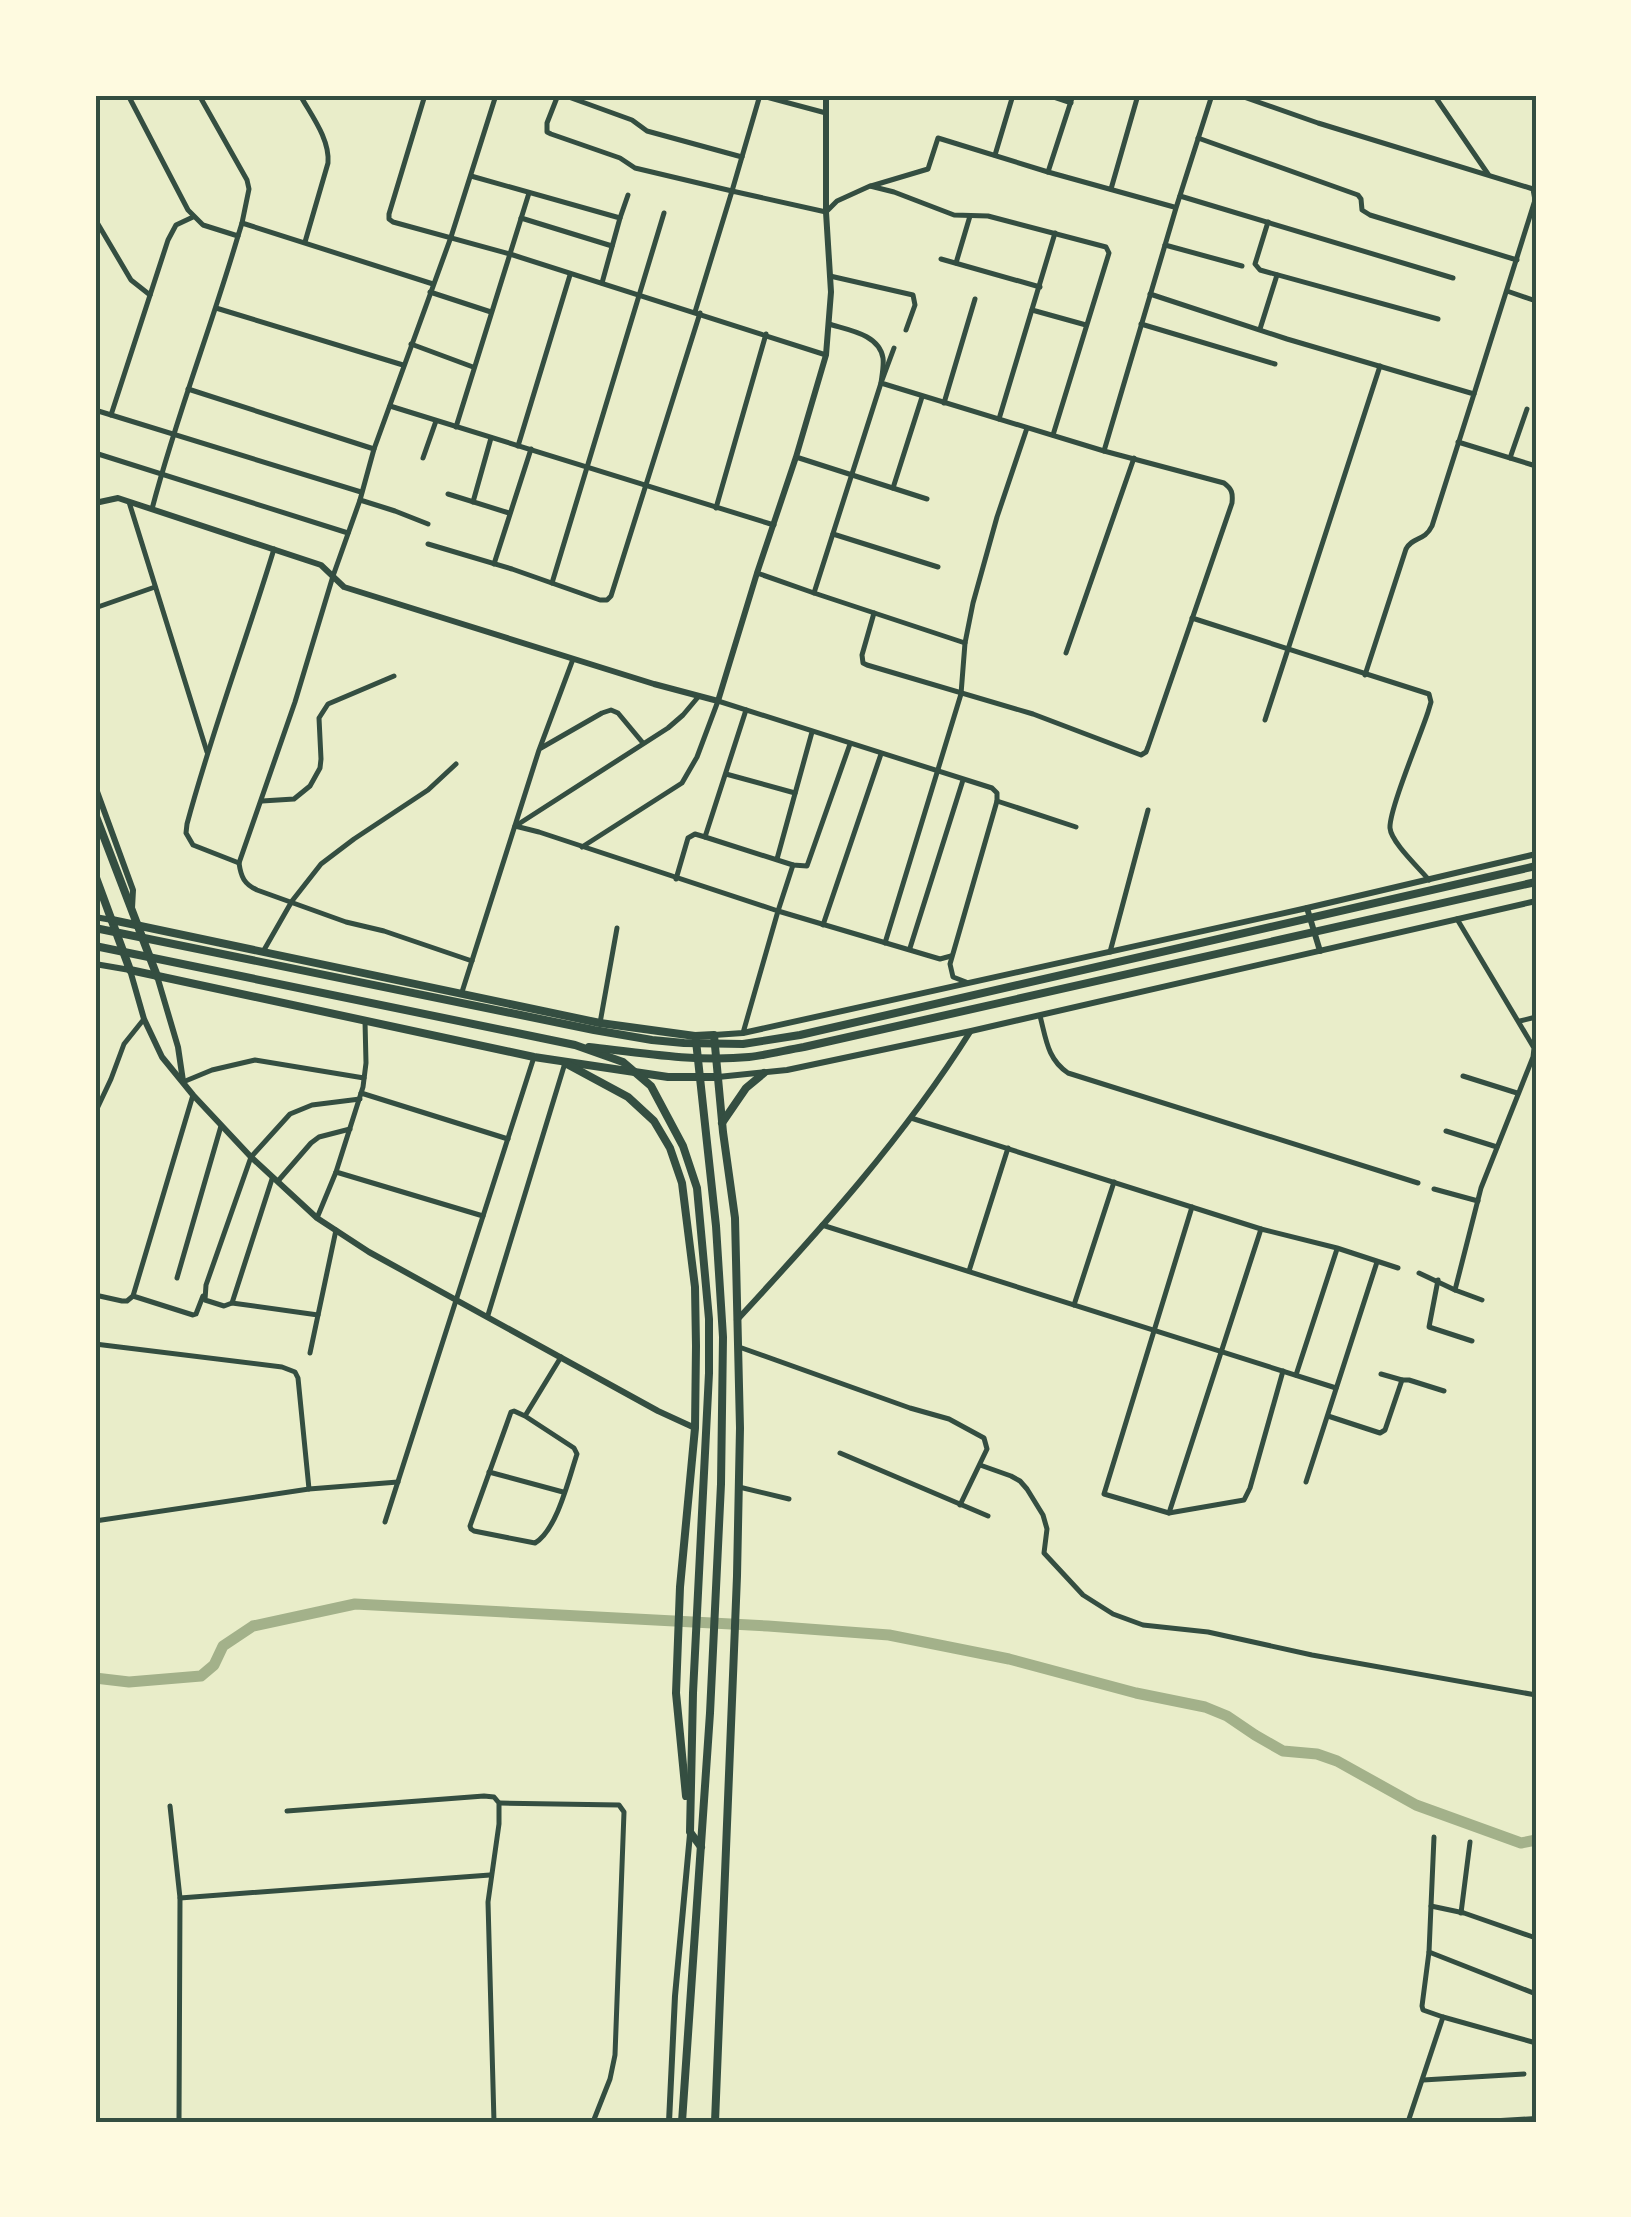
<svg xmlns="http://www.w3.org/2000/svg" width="1631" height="2217" font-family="'Space Grotesk',sans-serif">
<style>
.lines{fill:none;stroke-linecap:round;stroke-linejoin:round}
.canal{stroke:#a3b18a;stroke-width:11}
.minor{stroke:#344e41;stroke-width:5}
.tertiary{stroke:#344e41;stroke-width:6}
.trunk{stroke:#344e41;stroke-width:8}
.neatline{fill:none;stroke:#344e41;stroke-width:4}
</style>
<rect width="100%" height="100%" fill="#e9edc9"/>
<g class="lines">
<polyline class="canal" points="95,1678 129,1682 201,1676 214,1665 223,1646 253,1626 355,1604 768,1626 889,1635 1009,1659 1136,1693 1205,1707 1227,1716 1255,1735 1283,1751 1317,1754 1337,1761 1416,1805 1521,1843 1536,1840"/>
<g class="minor">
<polyline points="128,95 188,210 203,225 238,236 242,223 433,284"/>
<polyline points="199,95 247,180 249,189 242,223"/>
<path d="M 300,95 C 311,115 330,139 328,163 L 305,242"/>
<polyline points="425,95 389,214 389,219 393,222 510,254 826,355"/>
<polyline points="558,95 547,123 547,132 551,134 620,158 635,168 732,191 760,95"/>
<polyline points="563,95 632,120 647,131 742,157"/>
<polyline points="759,95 826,113"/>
<polyline points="1047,95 1071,103"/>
<polyline points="1073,95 1048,172 1174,207"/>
<polyline points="1238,95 1318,123 1533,189 1535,200 1474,394"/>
<polyline points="1434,95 1488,174"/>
<polyline points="1198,138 1358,195 1361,199 1362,210 1370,215 1517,260"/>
<polyline points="995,155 1013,95"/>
<polyline points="471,176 620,218 602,283"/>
<polyline points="871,186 928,169 938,138 1048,172"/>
<polyline points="1111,189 1138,95"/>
<polyline points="1180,196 1453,278"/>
<polyline points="521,218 612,246"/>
<polyline points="620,218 628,195"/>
<polyline points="95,219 131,280 150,295"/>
<polyline points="1268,222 1255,264 1260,270 1438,319"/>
<polyline points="1165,245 1242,266"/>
<polyline points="941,259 1040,287"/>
<polyline points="956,263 970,216"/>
<polyline points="830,276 913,295 915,305 906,330"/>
<polyline points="1507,291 1536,301"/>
<polyline points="430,292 491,312"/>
<path d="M 1150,294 L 1287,339 L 1474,394 L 1432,526 C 1424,542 1413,536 1406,549 L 1365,675"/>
<polyline points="216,308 403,365"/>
<polyline points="1032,310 1086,325"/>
<polyline points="695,312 732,191 826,212 837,201 870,186 894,192 954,215 988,216 1106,247 1109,253 1053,435"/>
<polyline points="1141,324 1275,364"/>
<polyline points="1260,329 1277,275"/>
<polyline points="411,344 473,367"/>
<polyline points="188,389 374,449"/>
<polyline points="944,403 975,299"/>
<polyline points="390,406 774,525"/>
<polyline points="95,410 361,492"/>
<polyline points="111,415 168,240 176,225 193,217"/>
<polyline points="999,419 1055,233"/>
<polyline points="456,427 529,193"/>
<polyline points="1458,442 1536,466"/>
<polyline points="518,446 570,275"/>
<polyline points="1104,451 1176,208 1212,95"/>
<polyline points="95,453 348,533"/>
<polyline points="796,457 927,499"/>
<polyline points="423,458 436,421"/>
<polyline points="1510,458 1527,409"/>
<polyline points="893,488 922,397"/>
<polyline points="448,494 509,513"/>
<polyline points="360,500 395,511 428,524"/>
<polyline points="129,502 207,752"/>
<polyline points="473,502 491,438"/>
<polyline points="716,508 766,334"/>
<path d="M 152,509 C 176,417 211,328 238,236"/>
<polyline points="833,534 938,567"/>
<polyline points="428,544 512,569 600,600 607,600 611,596 700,313"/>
<polyline points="494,564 531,449"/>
<path d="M 757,573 L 814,593 L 881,383 C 882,375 884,366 883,358 C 879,334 848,330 829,324"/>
<polyline points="552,583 664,213"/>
<polyline points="814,593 965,643"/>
<polyline points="95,608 155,587"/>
<path d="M 874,613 L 862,655 L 863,663 L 867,665 L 1033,714 L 1141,755 L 1146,752 L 1148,747 L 1232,503 C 1233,493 1232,489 1224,483 L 1104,451 L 881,383 L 894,348"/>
<path d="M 1192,618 L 1429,694 L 1431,702 L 1428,712 C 1421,734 1389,810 1390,828 C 1391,842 1419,868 1429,880"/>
<polyline points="1066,653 1134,458"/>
<polyline points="1265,720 1380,366"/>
<polyline points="541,748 602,713 611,710 618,713 643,743"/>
<polyline points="726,774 795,793"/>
<polyline points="262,801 294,799 310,786 320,768 321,759 319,718 328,704 394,676"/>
<polyline points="997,801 1076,827"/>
<polyline points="517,825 668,728 683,715 699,696"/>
<polyline points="515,826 539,832 778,911 743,1033"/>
<polyline points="705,837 793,865 807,866 850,744"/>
<polyline points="582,847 682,783 697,757 718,701 992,788 997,793 997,801 950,964 953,977 966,982"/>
<polyline points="777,859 812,732"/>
<path d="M 239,863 L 193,845 L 186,833 L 187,824 C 212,731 246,641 274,549"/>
<polyline points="793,865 778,911 940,959 951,956"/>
<polyline points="676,879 688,838 695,834 705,837 746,710"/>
<polyline points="1457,919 1534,1048 1533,1057 1481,1188 1455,1290 1482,1300"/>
<polyline points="823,925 881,754"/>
<polyline points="885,943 961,694 965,643 973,603 997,517 1027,428"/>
<polyline points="910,948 963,780"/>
<polyline points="264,950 292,901 321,864 354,839 428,790 456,764"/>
<polyline points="1110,952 1148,810"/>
<path d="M 472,961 L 384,931 L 346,922 L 257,890 C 244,884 241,877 239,863 L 295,702 L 333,576 L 360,500 L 374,449 L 451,237 L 496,95"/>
<polyline points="462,992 539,750 573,659"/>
<path d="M 1040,1016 C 1046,1038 1047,1059 1068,1073 L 1418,1183"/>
<polyline points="1520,1021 1536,1017"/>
<polyline points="600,1023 617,928"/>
<polyline points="1463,1076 1517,1093"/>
<polyline points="183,1082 212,1070 255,1060 364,1078"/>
<polyline points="361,1093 508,1139"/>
<polyline points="95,1113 111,1079 124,1044 144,1019"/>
<polyline points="911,1118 1261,1229 1337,1248 1398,1268"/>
<polyline points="1446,1131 1497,1147"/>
<polyline points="336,1172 483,1216"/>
<polyline points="272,1179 232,1303 224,1306 205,1300 206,1285 251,1157 290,1114 312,1105 360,1099"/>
<polyline points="278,1181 311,1143 319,1137 350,1129"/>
<polyline points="1434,1189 1478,1201"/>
<polyline points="1192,1207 1104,1494 1169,1513 1244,1500 1250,1488 1283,1371"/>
<polyline points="317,1218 336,1172 363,1087 366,1063 365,1021"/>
<polyline points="822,1225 1336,1388"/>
<polyline points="969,1271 1008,1148"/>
<polyline points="1419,1273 1455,1290"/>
<polyline points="177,1278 221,1126"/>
<polyline points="1438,1280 1429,1327 1472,1341"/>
<polyline points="95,1295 122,1301 127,1301 133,1296 193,1095"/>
<polyline points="133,1296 193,1315 196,1314 203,1296"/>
<polyline points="232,1303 318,1315"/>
<polyline points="1074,1305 1114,1182"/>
<polyline points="488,1315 565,1063"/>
<polyline points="95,1344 282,1367 295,1372 298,1378 309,1489"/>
<polyline points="739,1347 910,1408 949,1419 984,1438 987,1449 960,1505"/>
<polyline points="310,1353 336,1230"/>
<polyline points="1381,1374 1402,1380"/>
<polyline points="1296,1375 1337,1249"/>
<path d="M 525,1416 L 574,1448 L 577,1454 C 569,1478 557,1530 535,1543 L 474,1531 L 471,1529 L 470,1526 L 511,1412 L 514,1411 L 525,1416 L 561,1357"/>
<polyline points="1328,1416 1380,1433 1385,1430 1402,1380 1409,1380 1444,1391"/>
<polyline points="840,1453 988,1516"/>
<polyline points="980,1465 1011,1476 1020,1481 1027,1489 1043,1515 1047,1529 1044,1553 1083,1595 1113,1614 1143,1625 1208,1632 1312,1655 1536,1695"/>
<polyline points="489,1472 563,1492"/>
<polyline points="1306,1482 1377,1262"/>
<polyline points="739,1487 789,1499"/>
<polyline points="1169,1513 1261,1229"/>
<polyline points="95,1521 309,1489 398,1482"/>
<polyline points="385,1522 534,1057"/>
<polyline points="500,1803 619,1805 624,1812 615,2055 610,2079 593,2122"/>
<polyline points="170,1806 180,1898 179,2122"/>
<polyline points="287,1811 484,1796 494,1797 499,1803 499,1824 488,1902 494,2122"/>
<polyline points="1434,1837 1429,1952 1536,1994"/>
<polyline points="180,1898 490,1875"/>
<polyline points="1431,1906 1464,1913 1536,1938"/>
<polyline points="1461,1913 1470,1842"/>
<polyline points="1429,1952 1422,2006 1423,2010 1443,2017"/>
<polyline points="1423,2080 1524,2074"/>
<polyline points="1408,2122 1443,2017 1536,2043"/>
</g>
<g class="tertiary">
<polyline points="95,503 118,498 321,565 344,587 654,684 718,701 757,573 796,457 826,355 831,292 826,212 826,95"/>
<polyline points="95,786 133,890 132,908"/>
<polyline points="1307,908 1320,951"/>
<polyline points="95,917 112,920"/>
<polyline points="95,964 130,970 144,1019 162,1057 193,1095 251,1157 317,1218 369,1252 658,1411 695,1428"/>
<polyline points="157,976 178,1047 183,1081"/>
<polyline points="714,1035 743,1033 1307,908 1536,854"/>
<polyline points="718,1077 787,1070 971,1031 1536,901"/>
<path d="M 737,1320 C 821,1229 904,1137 970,1032"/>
<polyline points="669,2122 675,1996 690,1834"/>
<polyline points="1484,2122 1536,2119"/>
</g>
<g class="trunk">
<polyline points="95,814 157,976"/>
<polyline points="95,875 130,970 534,1057 668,1077 718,1077"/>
<polyline points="112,920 600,1023 695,1036 714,1035 723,1132 735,1218 740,1428 737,1576 715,2122"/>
<polyline points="95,928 594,1030 652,1040 684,1043 743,1044 800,1035 1536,866"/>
<polyline points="95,946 575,1045 623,1062 651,1086 683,1146 697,1188 709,1319 709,1373 693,1693 690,1832 701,1847"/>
<path d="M 589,1047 C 641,1053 696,1062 749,1057 C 767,1055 786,1050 804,1047 L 1536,882"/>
<polyline points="565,1063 628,1097 654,1121 670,1148 682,1183 695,1287 696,1346 695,1428 680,1587 676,1693 686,1796"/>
<polyline points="722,1123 746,1088 764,1073"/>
<polyline points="682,2122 710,1713 721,1484 723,1337 716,1226 696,1041"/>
</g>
</g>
<rect width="1631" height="2217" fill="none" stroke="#fefae0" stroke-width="195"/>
<rect x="98" y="98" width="1436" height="2022" class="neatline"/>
</svg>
